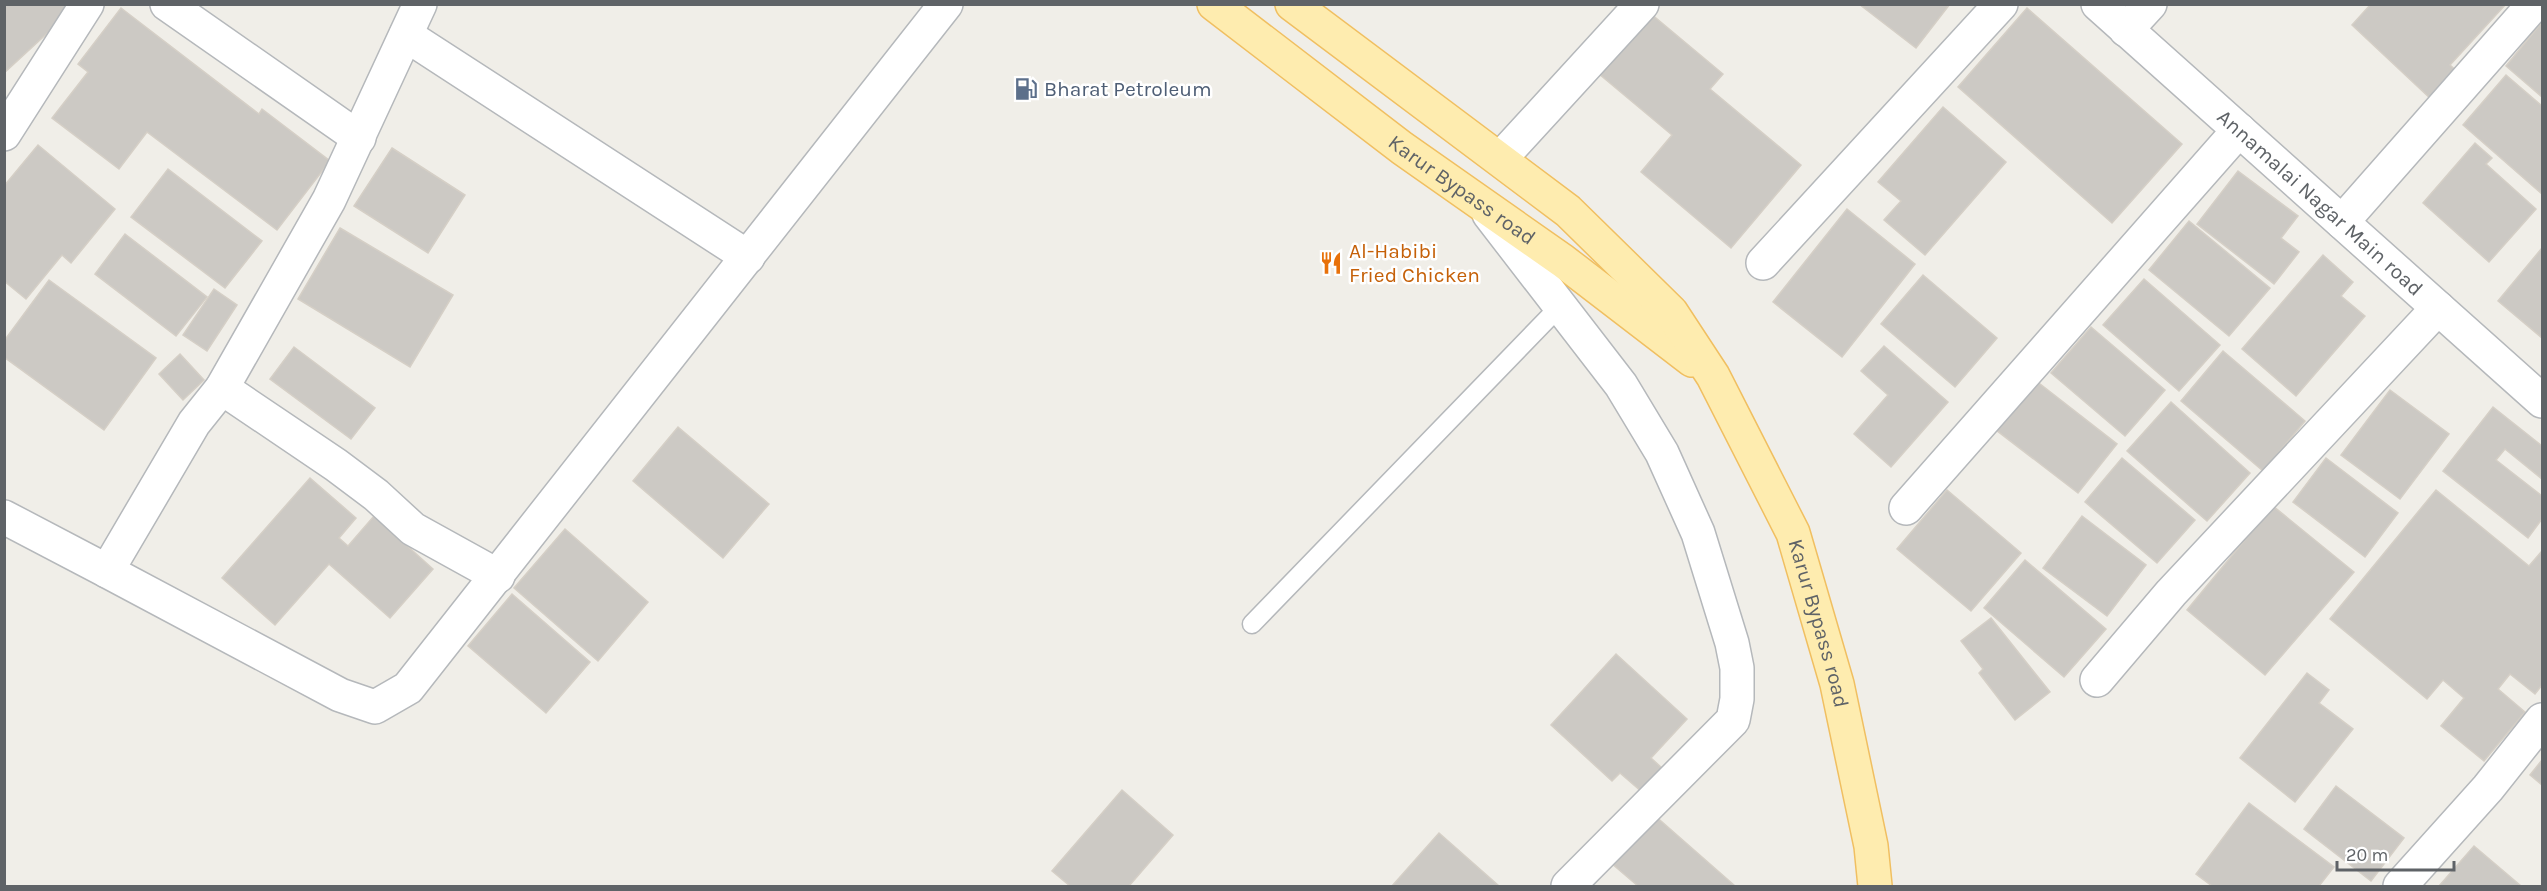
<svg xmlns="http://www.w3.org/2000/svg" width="2547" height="891" font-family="Karla,sans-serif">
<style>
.building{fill:#ccc9c4;stroke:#d5cfc6;stroke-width:1.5}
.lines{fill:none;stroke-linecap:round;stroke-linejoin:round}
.service-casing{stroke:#b5b8bb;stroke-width:21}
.minor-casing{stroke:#b5b8bb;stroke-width:36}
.tertiary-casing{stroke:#b5b8bb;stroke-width:36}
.primary-casing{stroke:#f0bf61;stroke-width:36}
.service{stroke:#fff;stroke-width:18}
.minor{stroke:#fff;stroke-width:33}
.tertiary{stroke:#fff;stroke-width:33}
.primary{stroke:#feecaf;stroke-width:33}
.labels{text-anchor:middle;stroke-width:5;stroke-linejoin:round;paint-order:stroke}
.service-label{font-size:21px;fill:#4e5e75;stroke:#fff;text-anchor:start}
.street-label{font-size:21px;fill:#5f6367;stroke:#fff}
.food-label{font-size:21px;fill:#c56008;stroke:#fff;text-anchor:start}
</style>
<rect width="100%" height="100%" fill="#f0eee8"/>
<g class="building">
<polygon points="4,4 79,4 4,73"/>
<polygon points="1859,4 1950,4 1916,48"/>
<polygon points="2371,4 2506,4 2450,65 2459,73 2433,101 2352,25"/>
<polygon points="121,8 259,114 262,109 330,161 277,230 147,132 119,169 52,118 88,72 78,64"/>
<polygon points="2027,8 2182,144 2112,223 1958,87"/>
<polygon points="1650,13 1723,74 1710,89 1801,165 1731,248 1641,172 1672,135 1599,74"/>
<polygon points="2542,22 2542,97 2506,66"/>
<polygon points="2506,75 2542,106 2542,194 2463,125"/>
<polygon points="1943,107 2006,162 1925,255 1884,220 1901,201 1878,182"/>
<polygon points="2475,143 2492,158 2486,164 2536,209 2489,262 2423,203"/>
<polygon points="38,145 115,209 71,263 62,255 26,299 4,281 4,186"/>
<polygon points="392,148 465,195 428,253 354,206"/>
<polygon points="168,169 262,241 225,288 131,217"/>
<polygon points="2238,171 2298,216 2281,238 2299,252 2274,284 2197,224"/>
<polygon points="1847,209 1915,264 1842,357 1773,302"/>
<polygon points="2189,221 2270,288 2229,336 2149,270"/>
<polygon points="340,228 453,295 410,367 298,299"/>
<polygon points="125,234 207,297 176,336 95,274"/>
<polygon points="2542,248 2542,338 2498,301"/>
<polygon points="2323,255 2353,282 2341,296 2365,316 2296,396 2242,349"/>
<polygon points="1923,275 1997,338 1955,387 1881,324"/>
<polygon points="2144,279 2220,345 2179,391 2103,325"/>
<polygon points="49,280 156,358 104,430 4,357 4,341"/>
<polygon points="214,289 237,305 207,351 183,335"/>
<polygon points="2091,327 2165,390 2125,436 2051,373"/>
<polygon points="1884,346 1948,402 1891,467 1854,434 1888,395 1861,371"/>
<polygon points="294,347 375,408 351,439 270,379"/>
<polygon points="2223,351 2305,421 2263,471 2181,401"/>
<polygon points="180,354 204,380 183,400 159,374"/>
<polygon points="2035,380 2117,444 2078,493 1996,430"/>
<polygon points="2390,390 2449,434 2400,499 2341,455"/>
<polygon points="2171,402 2250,473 2207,521 2127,451"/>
<polygon points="2493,407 2542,446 2542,479 2505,449 2496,460 2542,496 2542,519 2528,538 2443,471"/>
<polygon points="678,427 769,504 723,558 633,481"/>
<polygon points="2122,458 2195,520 2157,563 2085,502"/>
<polygon points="2326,458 2398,513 2365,557 2293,502"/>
<polygon points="310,478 356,518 339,538 348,546 374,516 433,569 390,618 329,564 275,625 222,578"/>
<polygon points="1947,490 2021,553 1971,611 1897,549"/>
<polygon points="2436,490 2529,566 2542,551 2542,685 2535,694 2510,674 2498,689 2525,712 2484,761 2441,726 2464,698 2443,680 2427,699 2330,619"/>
<polygon points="2273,506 2354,572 2265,675 2187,610"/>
<polygon points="2082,516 2146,565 2107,616 2043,568"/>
<polygon points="565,529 648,602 598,661 514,588"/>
<polygon points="2025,560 2106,629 2064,677 1984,608"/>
<polygon points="512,594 590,662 546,713 468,646"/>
<polygon points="1991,618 2050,692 2015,720 1979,673 1983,669 1961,641"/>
<polygon points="1616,654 1687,719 1651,758 1663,769 1642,792 1620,773 1612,781 1551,725"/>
<polygon points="2307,673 2329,690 2319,703 2353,729 2295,802 2240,758"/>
<polygon points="2542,760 2542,785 2530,775"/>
<polygon points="2336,786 2404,838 2371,881 2304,829"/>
<polygon points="1122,790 1173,835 1129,886 1070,886 1052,871"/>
<polygon points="2249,803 2334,867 2319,886 2212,886 2196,874"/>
<polygon points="1653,814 1735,886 1638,886 1611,863"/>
<polygon points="1439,833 1499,886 1392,886"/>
<polygon points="2474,846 2521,886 2439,886"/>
</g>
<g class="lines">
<g class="service-casing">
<polyline id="service" points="1252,624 1560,306"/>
</g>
<g class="minor-casing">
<g id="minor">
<polyline points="167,4 359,138"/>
<polyline points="420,4 329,200 222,388 194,423 107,571 340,695 375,707 408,688 946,4"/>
<polyline points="2126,30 2150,4"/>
<polyline points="406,35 748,257"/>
<polyline points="4,134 87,4"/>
<polyline points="1500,159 1642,4"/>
<polyline points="1489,214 1621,385 1662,453 1698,533 1732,643 1737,668 1737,699 1733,720 1568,886"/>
<polyline points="2342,222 2534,4"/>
<polyline points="1763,263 2001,4"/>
<polyline points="222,388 336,465 376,495 413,529 498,576"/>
<polyline points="1906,508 2239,130"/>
<polyline points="4,517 107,571"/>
<polyline points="2097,680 2171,593 2438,308"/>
<polyline points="2400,886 2488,788 2542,720"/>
</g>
</g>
<g class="tertiary-casing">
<g id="tertiary">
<path id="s1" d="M 2098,4 L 2542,401"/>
</g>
</g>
<g class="primary-casing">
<g id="primary">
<path id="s2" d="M 1214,4 L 1402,148 L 1563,261 L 1692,360"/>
<path id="s3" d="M 1292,4 L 1568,211 L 1671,312 L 1713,376 L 1793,533 L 1837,684 L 1871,846 L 1875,886"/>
</g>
</g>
<use href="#service" class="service"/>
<use href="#minor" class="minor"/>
<use href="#tertiary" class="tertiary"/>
<use href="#primary" class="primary"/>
</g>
<defs>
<g id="fuel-bare" transform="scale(1.8)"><path d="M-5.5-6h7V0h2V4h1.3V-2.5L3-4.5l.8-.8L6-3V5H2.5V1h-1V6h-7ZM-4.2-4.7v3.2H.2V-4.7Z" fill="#5c6f8a" stroke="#fff" stroke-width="2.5" paint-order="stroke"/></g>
<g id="restaurant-bare" transform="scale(1.8)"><path d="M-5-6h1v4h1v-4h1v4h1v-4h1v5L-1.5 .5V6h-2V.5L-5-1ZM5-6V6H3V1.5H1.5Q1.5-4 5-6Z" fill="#e8710a" stroke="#fff" stroke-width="2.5" paint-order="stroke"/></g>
</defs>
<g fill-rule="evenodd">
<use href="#fuel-bare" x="1026" y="89"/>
<use href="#restaurant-bare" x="1331" y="263"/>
</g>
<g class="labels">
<g class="service-label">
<text x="1044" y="96">Bharat Petroleum</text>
</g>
<g class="street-label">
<text dy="7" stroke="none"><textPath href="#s2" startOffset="310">Karur Bypass road</textPath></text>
<text dy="7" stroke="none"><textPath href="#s1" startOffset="298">Annamalai Nagar Main road</textPath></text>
<text dy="7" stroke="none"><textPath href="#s3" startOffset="836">Karur Bypass road</textPath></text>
</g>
<g class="food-label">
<text x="1349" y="258">Al-Habibi<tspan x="1349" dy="24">Fried Chicken</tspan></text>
</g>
</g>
<rect width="2547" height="891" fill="none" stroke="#5f6367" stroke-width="12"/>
<path d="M2337 861v9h117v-9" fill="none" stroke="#5f6367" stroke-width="3"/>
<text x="2346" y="861" font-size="18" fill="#5f6367" stroke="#ffffff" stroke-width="4.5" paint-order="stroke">20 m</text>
</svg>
